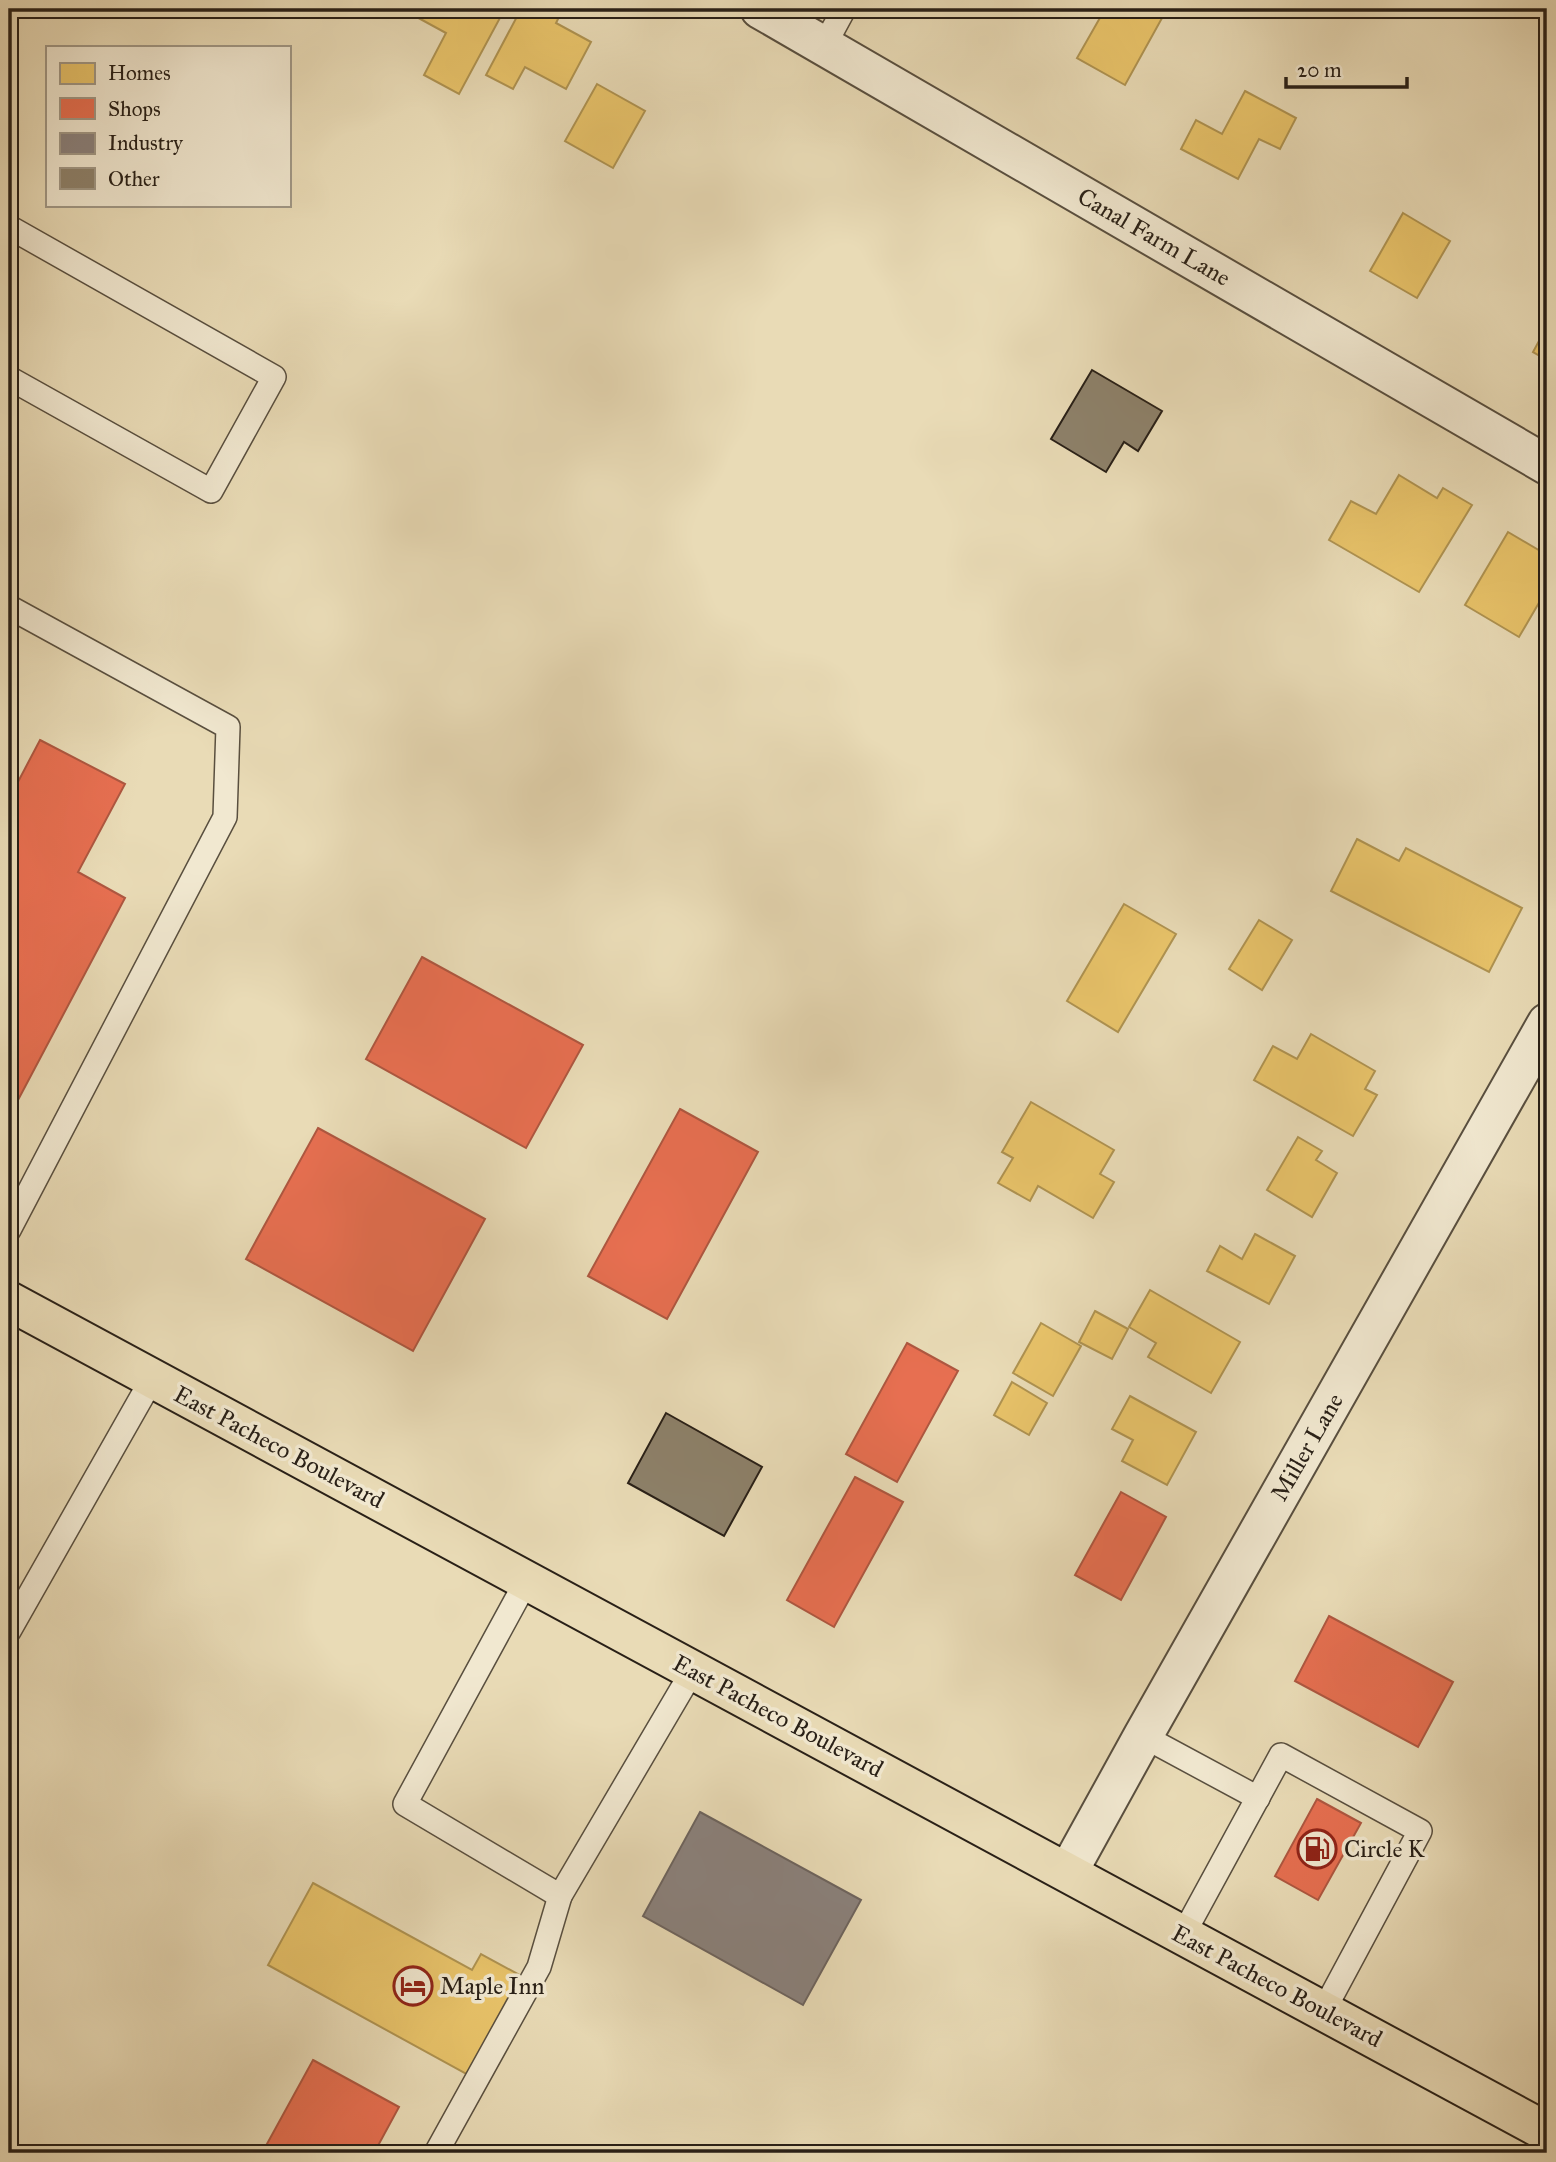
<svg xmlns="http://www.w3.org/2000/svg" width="1556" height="2162" font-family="'IM FELL Great Primer',serif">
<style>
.homes{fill:#e9c46a;stroke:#af9351;stroke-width:2}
.shops{fill:#e76f51;stroke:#ae5740;stroke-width:2}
.industry{fill:#8a817c;stroke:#6d645e;stroke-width:2}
.building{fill:#8d816a;stroke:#292017;stroke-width:2}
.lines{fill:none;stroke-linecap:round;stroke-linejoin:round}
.service-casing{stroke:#594f3f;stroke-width:26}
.minor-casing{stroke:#594f3f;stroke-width:42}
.trunk-casing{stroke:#292017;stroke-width:42}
.service{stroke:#f1e8d0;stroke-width:23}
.minor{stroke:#f1e8d0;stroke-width:38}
.trunk{stroke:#e9dbb6;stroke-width:38}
.labels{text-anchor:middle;stroke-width:7;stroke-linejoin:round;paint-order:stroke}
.street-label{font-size:24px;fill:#292017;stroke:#f1e8d0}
.poi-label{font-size:24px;fill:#292017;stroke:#f1e8d0;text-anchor:start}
</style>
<rect width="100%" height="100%" fill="#e9dbb6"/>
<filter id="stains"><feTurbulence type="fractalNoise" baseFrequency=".00286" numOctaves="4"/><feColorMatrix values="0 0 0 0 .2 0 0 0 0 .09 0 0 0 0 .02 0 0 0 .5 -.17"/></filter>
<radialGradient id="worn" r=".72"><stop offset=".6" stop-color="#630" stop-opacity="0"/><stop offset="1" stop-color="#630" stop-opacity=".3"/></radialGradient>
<g class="homes">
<polygon points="402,9 487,9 501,16 459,94 424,75 446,33"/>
<polygon points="521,9 563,9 556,23 591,42 566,89 525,67 513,89 486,75"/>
<polygon points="1105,9 1167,9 1125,85 1077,58"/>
<polygon points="597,84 645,111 613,168 565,141"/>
<polygon points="1245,91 1296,118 1280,149 1259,139 1238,179 1181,149 1196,120 1222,134"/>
<polygon points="1403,213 1450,241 1417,298 1370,271"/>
<polygon points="1547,326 1547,360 1533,352"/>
<polygon points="1399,475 1437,498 1443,488 1472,505 1419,592 1329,540 1351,501 1376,514"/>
<polygon points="1508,532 1547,555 1547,589 1519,637 1465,605"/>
<polygon points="1357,839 1399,861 1406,848 1522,908 1489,972 1331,891"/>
<polygon points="1124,904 1176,934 1118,1032 1067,1001"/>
<polygon points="1259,920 1292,940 1262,990 1229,969"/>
<polygon points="1311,1034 1375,1071 1365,1089 1377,1095 1353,1136 1254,1080 1273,1046 1297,1059"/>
<polygon points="1031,1102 1114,1150 1100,1174 1114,1182 1093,1218 1038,1186 1030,1201 998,1183 1013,1158 1002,1152"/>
<polygon points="1298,1137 1322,1151 1316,1160 1337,1173 1312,1217 1267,1190"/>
<polygon points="1255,1234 1295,1256 1269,1304 1207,1271 1220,1246 1242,1259"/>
<polygon points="1150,1290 1240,1342 1211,1393 1148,1357 1156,1343 1129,1327"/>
<polygon points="1095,1311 1128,1329 1112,1359 1079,1342"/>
<polygon points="1041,1323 1081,1346 1053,1396 1013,1373"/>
<polygon points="1012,1382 1047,1403 1029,1435 994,1415"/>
<polygon points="1130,1396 1196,1432 1167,1485 1122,1461 1133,1440 1112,1429"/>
<polygon points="313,1883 472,1970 481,1954 525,1978 470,2076 268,1965"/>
</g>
<g class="shops">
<polygon points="40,740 125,784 78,872 125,898 9,1117 9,799"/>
<polygon points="422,957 583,1045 526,1148 366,1059"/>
<polygon points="680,1109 758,1152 667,1319 588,1276"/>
<polygon points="318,1128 485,1219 413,1351 246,1259"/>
<polygon points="907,1343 958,1371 897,1482 846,1454"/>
<polygon points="855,1477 903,1502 834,1627 787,1600"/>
<polygon points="1121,1492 1166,1517 1121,1600 1075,1575"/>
<polygon points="1329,1616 1453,1682 1418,1747 1295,1681"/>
<polygon points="1317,1799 1361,1823 1318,1900 1275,1876"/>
<polygon points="313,2060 399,2107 374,2153 262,2153"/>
</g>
<polygon class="industry" points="700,1812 861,1900 803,2005 643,1916"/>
<g class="building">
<polygon points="1092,370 1162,411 1138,451 1124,442 1106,472 1051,439"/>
<polygon points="666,1413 762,1467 724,1536 628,1483"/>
</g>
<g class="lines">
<g class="service-casing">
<g id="service">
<polyline points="824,46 844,9"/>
<polyline points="9,227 274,377 211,491 9,378"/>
<polyline points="9,607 228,727 225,817 9,1230"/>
<polyline points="527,1580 405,1804 560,1896 693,1670"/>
<polyline points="9,1631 152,1379"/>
<polyline points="1143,1736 1258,1798"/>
<polyline points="1183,1935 1281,1755 1420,1831 1324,2010"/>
<polyline points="436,2153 539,1967 560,1896"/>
</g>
</g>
<g class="minor-casing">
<g id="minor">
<polyline points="760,9 1547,465"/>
<polyline points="1068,1872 1143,1736 1547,1023"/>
</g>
</g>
<g class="trunk-casing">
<polyline id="trunk" points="9,1301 1547,2132"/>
</g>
<use href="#service" class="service"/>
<use href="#minor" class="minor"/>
<use href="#trunk" class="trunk"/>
</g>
<defs>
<g id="fuel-ring" transform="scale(2.0125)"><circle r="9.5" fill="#f1e8d0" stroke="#8f2418" stroke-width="1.5"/><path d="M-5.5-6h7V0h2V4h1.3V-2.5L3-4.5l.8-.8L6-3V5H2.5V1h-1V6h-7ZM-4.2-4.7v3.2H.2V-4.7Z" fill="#8f2418"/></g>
<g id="hotel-ring" transform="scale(2.0125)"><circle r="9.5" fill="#f1e8d0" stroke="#8f2418" stroke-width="1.5"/><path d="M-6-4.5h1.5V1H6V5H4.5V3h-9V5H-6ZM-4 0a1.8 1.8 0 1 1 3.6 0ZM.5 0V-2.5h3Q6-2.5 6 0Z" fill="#8f2418"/></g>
</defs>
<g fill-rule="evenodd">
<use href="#fuel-ring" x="1317" y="1849"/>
<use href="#hotel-ring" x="413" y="1986"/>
</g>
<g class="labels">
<g class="street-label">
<text transform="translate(1154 237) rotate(30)" y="8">Canal Farm Lane</text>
<text transform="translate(279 1447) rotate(28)" y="8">East Pacheco Boulevard</text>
<text transform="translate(1307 1447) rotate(-60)" y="8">Miller Lane</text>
<text transform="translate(778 1716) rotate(28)" y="8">East Pacheco Boulevard</text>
<text transform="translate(1277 1986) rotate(28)" y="8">East Pacheco Boulevard</text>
</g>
<g class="poi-label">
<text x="1344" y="1857">Circle K</text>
<text x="440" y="1994">Maple Inn</text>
</g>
</g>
<rect width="1556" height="2162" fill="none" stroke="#e9dbb6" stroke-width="35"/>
<rect x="10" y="10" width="1535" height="2141" fill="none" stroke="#292017" stroke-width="3.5"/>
<rect x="18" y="18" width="1521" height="2127" fill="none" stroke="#292017" stroke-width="2"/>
<rect x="46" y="46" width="245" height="161" fill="#f1e8d0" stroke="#a19886" stroke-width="2"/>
<rect x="60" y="63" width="35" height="21" fill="#e9c46a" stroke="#a19886" stroke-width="2"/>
<text x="108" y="80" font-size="21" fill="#292017">Homes</text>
<rect x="60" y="98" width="35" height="21" fill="#e76f51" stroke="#a19886" stroke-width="2"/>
<text x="108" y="116" font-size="21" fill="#292017">Shops</text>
<rect x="60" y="133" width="35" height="21" fill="#8a817c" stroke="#a19886" stroke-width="2"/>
<text x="108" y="150" font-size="21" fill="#292017">Industry</text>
<rect x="60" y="168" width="35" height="21" fill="#8d816a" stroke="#a19886" stroke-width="2"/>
<text x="108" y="186" font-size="21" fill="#292017">Other</text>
<path d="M1286 77v10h121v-10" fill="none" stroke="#292017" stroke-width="3.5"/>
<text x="1297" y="77" font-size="21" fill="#292017" stroke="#f1e8d0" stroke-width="5" paint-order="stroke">20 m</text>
<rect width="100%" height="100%" filter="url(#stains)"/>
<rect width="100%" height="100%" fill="url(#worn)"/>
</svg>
